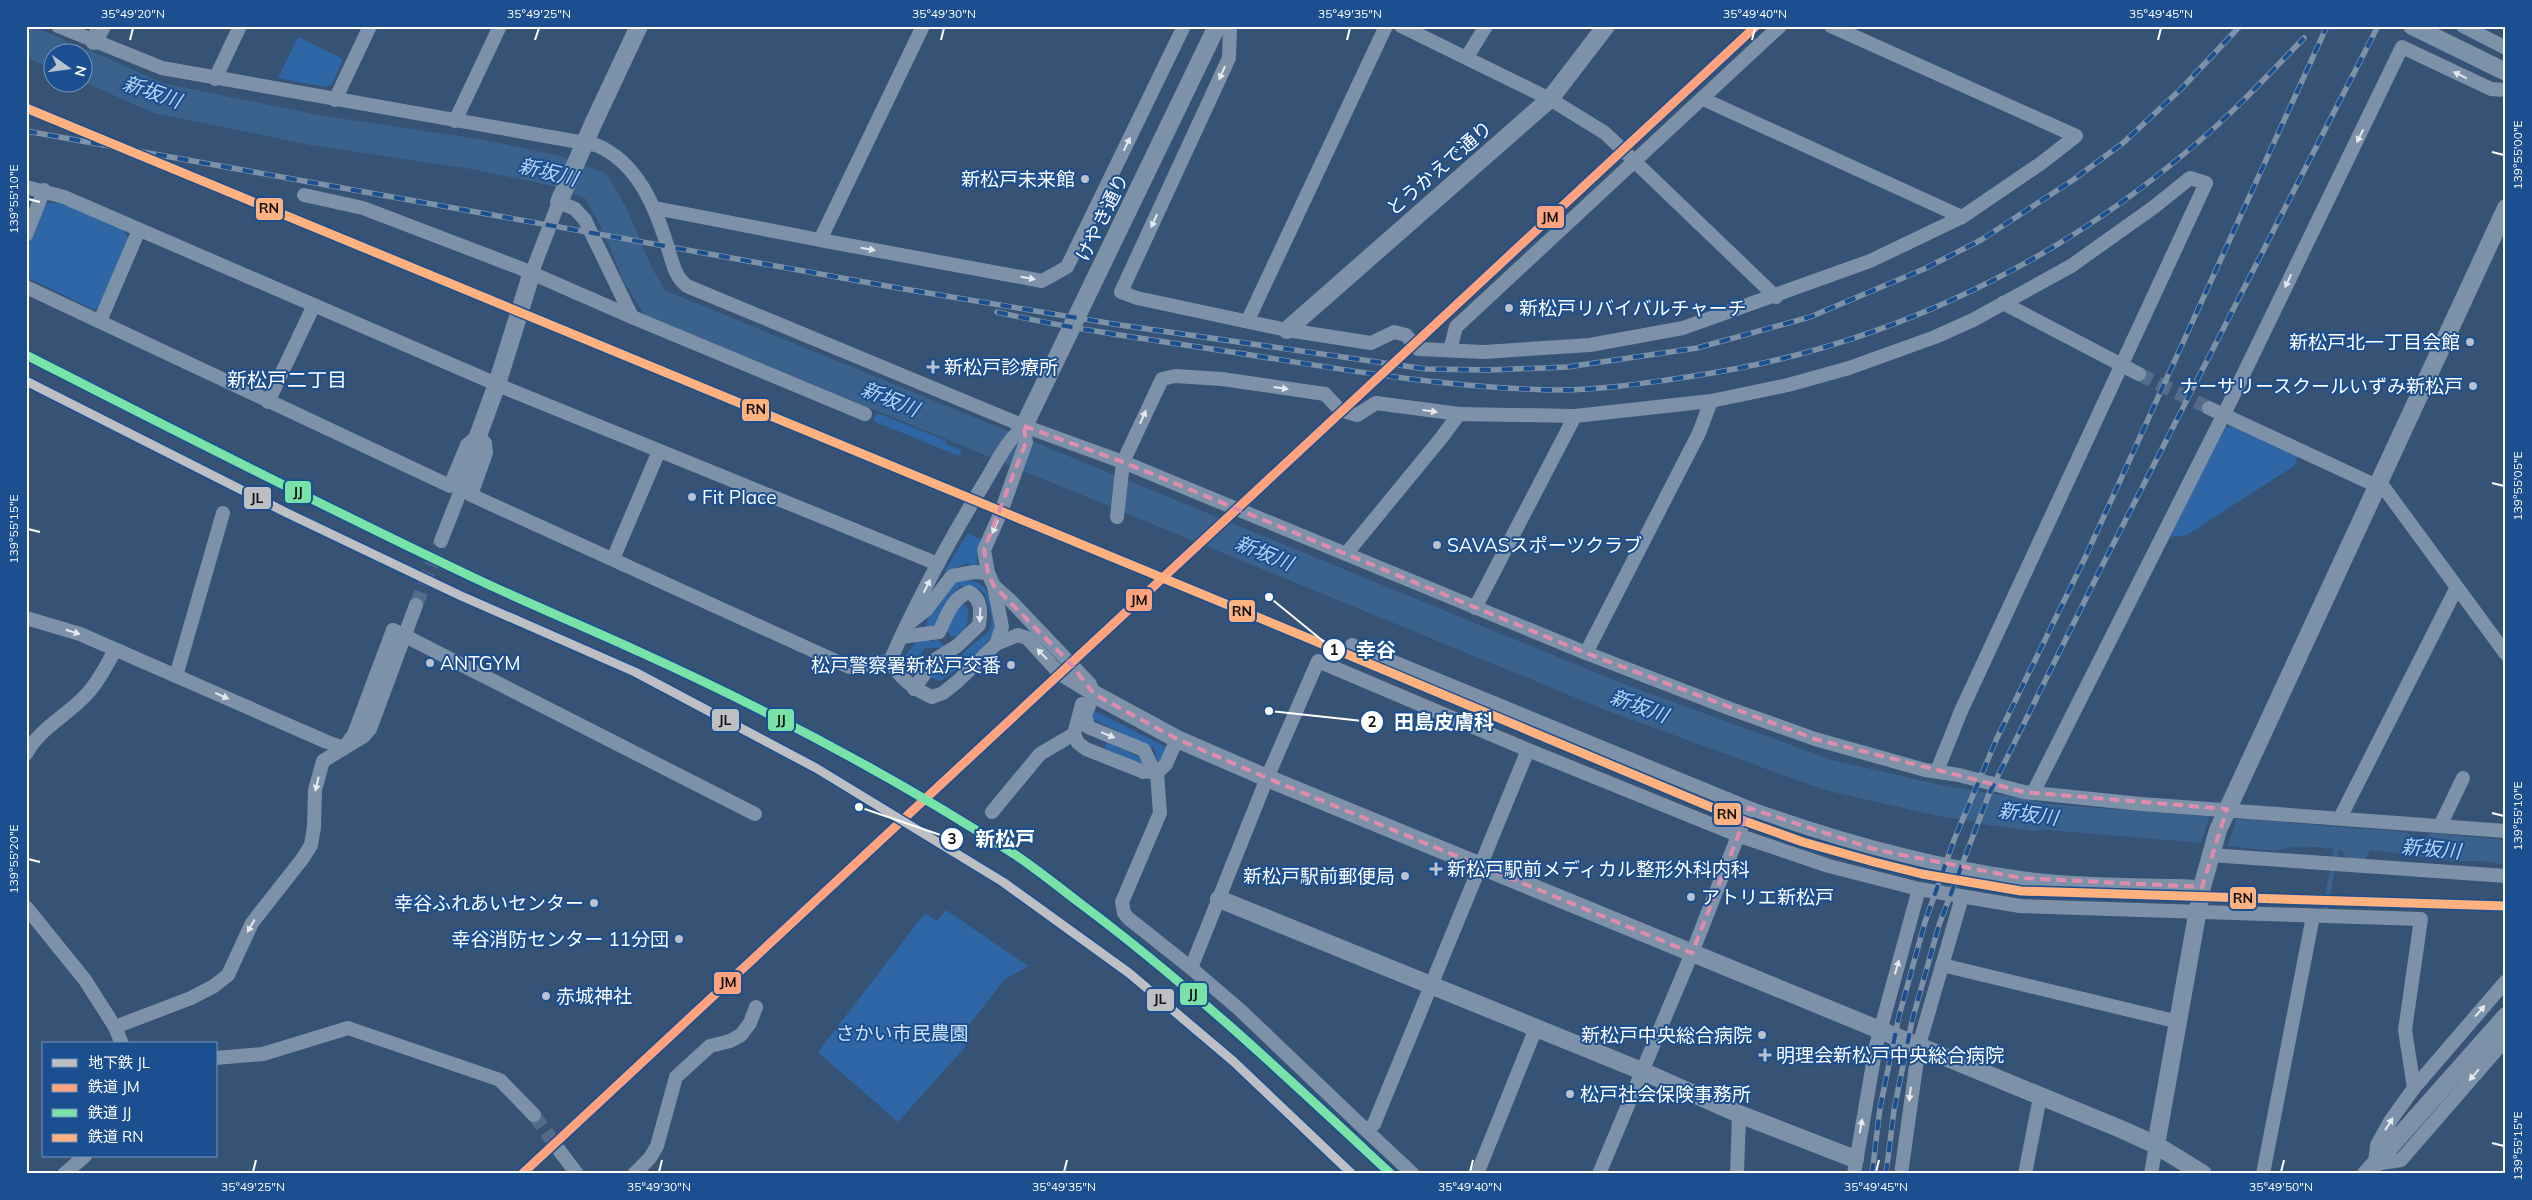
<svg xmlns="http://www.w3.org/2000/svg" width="2532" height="1200" font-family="Mulish,'Noto Sans JP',sans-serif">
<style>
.green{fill:#2f66a5}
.water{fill:#3b618d}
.pier{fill:#365274}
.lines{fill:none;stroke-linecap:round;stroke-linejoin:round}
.stream{stroke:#3b618d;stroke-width:5}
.river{stroke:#3b618d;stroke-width:31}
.minor-tunnel{stroke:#546c89;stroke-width:14;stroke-dasharray:14 7;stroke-linecap:butt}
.minor{stroke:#7d92a8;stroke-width:14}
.tertiary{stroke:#7d92a8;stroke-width:18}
.rail-casing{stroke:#7e92a7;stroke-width:5.5}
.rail{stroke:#1b4f8f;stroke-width:4;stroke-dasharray:11;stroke-linecap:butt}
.minor-bridge{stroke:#7d92a8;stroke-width:14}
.rail-1-casing{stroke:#1b4f8f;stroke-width:12}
.rail-2-casing{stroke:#1b4f8f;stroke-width:12}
.rail-3-casing{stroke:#1b4f8f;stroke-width:12}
.rail-1{stroke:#ffa280;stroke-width:9}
.rail-2{stroke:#78e2a8;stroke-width:9}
.rail-3{stroke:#ffb280;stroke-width:9}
.metro-1-casing{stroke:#1b4f8f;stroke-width:12}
.metro-1{stroke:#bdbfc2;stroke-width:9}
.oneway{fill:#e5e9ee}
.marked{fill:none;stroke:#e08cad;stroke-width:4;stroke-dasharray:10 6;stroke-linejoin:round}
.ticks{fill:none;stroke:#fff;stroke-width:2}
.poi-dot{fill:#b9c2ce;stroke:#1b4f8f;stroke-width:2}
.labels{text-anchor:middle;stroke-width:4;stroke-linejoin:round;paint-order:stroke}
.street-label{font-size:19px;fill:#fff;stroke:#1b4f8f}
.poi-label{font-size:19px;fill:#fff;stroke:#1b4f8f;text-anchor:start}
.park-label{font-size:19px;fill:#cfe3fa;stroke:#1b4f8f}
.water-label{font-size:20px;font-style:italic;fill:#b5d3f5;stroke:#1b4f8f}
.neighbourhood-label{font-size:20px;fill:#fff;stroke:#1b4f8f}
.leader{fill:none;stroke:#fff;stroke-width:2}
.callout-dot{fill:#fff;stroke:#1b4f8f;stroke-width:2}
.mark-label{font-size:15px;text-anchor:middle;font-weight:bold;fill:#111}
.callout-label{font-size:20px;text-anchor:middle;font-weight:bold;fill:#fff;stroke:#1b4f8f;stroke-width:4;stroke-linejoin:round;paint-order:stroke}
.line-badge{stroke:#1b4f8f;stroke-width:2}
.pale-badge-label{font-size:14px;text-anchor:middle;font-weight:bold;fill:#111}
.neatline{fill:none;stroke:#fff;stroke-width:2}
.ticks-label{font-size:12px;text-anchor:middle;fill:#fff}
</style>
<rect width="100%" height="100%" fill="#365274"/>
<g class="green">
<polygon points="298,37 343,59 332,84 326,87 278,78"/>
<polygon points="52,203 62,203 123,229 128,238 128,243 99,307 95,310 26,277 26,250 46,204"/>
<polygon points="877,413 947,441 946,444 962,450 959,456 873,421"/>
<polygon points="2228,427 2237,427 2298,456 2294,466 2187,535 2170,537 2222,429"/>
<polygon points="968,533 982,540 977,554 977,565 966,564 944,572"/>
<path d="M 965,580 C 978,581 986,585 990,598 C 992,605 996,613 996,621 C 998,641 956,671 940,681 L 929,677 L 940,666 L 950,664 L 989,631 L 992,619 L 985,594 L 979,589 L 960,586 L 945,603 L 934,628 L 926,629 C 924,620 945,590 953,584 C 956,581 961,581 965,580 Z"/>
<path d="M 962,602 C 975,611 967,636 951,637 L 946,629 Z"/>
<polygon points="919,639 933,641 938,639 946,648 925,648 917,659 917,668 913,673 904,657"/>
<polygon points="1093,710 1166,747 1164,758 1155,767 1157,759 1154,748 1090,718"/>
<polygon points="1107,742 1143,759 1143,762 1140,764 1104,748"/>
<polygon points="946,910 1028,966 1004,980 959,1038 966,1046 898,1122 818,1052 925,913 937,921"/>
</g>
<path class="water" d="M 1997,800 L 2406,832 L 2419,840 L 2425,839 L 2431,833 L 2506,840 L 2506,865 L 2482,861 L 2452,861 L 2370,850 L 2358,874 L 2352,870 L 2343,851 C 2321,846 2295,845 2273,851 L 2203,843 L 1986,825 Z"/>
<polygon class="pier" points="2210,816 2237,818 2227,848 2200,845"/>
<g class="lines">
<polyline class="stream" points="2325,910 2337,844"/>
<g class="river">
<polyline points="26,41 54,52"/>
<polyline points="82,64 158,98 314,130 475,154 553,170 596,186 613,216 638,275 655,303 1612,696 1828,775 1937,800 2034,816"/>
</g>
<g class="minor-tunnel">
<polyline points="2139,374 2209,408"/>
<polyline points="416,605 441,541"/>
<polyline points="534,1115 559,1150"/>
</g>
<g class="minor">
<path d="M 58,26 L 162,68 L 596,145 C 637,162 655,206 667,245 C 672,260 674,276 687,286 L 1024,426 L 1123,462 L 1586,653 L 1731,709 L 1815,739 L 1925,770 L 1959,775 L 2024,792 L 2141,804 L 2506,831"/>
<polyline points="1230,26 1229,58 1121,292 1137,298 1287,330 1371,343 1394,332 1406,335 1418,349 1484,352 1590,345 1683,328 1870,261 1962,217 2040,164 2076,136 1831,26"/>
<polyline points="1401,26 1550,99 1605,133 1776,297"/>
<polyline points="2463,26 2506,48"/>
<polyline points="1467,57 1486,26"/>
<polyline points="215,79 240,26"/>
<polyline points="1703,99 1962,217"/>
<polyline points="335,100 370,26"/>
<polyline points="455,121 500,26"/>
<polyline points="26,187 64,197 510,390 938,564"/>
<polyline points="304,195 363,208 520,268 632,317 865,414"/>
<polyline points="655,208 820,240 923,26"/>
<polyline points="26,235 44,190"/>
<polyline points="820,240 1042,281 1067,267 1184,26"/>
<polyline points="532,272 559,202 575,209 585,220 632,317"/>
<polyline points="26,287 450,486 467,445 478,436 485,443 486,453 471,495 849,667 890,661"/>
<polyline points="2003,303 2139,374"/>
<polyline points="1248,320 1386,26"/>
<polyline points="100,321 139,230"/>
<polyline points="1450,350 1456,327 1780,26"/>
<polyline points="268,402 314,305"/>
<polyline points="2209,408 2377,486"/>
<polyline points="1024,426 1026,442 1001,512 984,550 988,573 994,586 1010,600 1090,684 1094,694 1085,715 1088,727 1144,750 1150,763 1149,769 1143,772"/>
<polyline points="2379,481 2506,654"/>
<polyline points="1117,517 1123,462 1162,379 1175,376 1222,379 1325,394 1340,410 1357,415 1376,403 1459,414"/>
<polyline points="441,541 481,439"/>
<polyline points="1346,554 1442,437 1459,414 1575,416 1711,401 1788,385 1849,368 1935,337 1973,320 2071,266 2154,207 2190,178 2206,183 1961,711 1937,771"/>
<polyline points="613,559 659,451"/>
<polyline points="994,586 1002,627 996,644"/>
<polyline points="1475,608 1575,416"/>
<polyline points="26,618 80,634 327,742 344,748"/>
<polyline points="912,621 926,610 952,576 974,572 988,573"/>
<path d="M 901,637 L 939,632 C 947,616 951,599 969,592 C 982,599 981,612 979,625 L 957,646 L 933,661 L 914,689"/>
<polyline points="411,639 755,814"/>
<path d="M 1352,645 L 1749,808 C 1837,840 1927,865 2020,878 C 2080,886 2142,885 2202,887"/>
<polyline points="1586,653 1699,433 1711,401"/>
<path d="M 890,661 C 917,600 949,541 983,485 C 997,462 1005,443 1024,426"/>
<path d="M 890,661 C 900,679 914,689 932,697 L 943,693 L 958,681 L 996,644 L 1018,635 L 1027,638 L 1060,674 L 1093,694"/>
<polyline points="176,676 223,513"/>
<polyline points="1082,704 1074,734 1078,743 1086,749 1139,770 1157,773 1166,764 1177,739"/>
<polyline points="346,745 354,734 393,630"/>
<polyline points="1528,750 1374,1124 1367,1131 1239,1009 1191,968 1267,778 1318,661 1528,750 1740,836 1829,866 1919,889 2020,906 2421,919 2405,1030 2414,1088"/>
<path d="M 26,754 C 40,728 65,717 85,696 C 98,683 106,666 115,650"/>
<polyline points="1157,773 1160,813 1122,902 1124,913 1128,918 1191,968"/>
<polyline points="2033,793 2229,404 2402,47 2491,89 2506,90"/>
<polyline points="992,812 1040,754 1074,734"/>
<polyline points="2340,818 2456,589"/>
<polyline points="2440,826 2463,778"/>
<polyline points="2210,855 2506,876"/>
<polyline points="26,907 85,980 115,1027"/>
<polyline points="1942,965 2179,1022"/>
<polyline points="2506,981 2414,1088 2391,1120 2377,1145 2375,1164 2401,1160 2506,1039"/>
<polyline points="122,1044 115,1027 191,998 214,986 228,975 252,923 303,858 311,845 314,827 315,790 323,761 364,736 370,729 416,605"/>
<polyline points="216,1058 263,1054 348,1028 500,1080 534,1115"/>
<polyline points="1367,1131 1413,1174"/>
<polyline points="559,1150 577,1174"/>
<polyline points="64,1174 85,1156"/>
<polyline points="634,1174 650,1158 657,1146 676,1077 710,1046 730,1041 741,1035 750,1023 756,1007"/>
<polyline points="1477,1174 1536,1028"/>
<polyline points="1599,1174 1692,953 1749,808"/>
<polyline points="1737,1174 1739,1114"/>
<polyline points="1854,1174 1876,1046 1919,889"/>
<polyline points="1901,1174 1919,1045 1962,897"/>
<polyline points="2025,1174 2040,1097"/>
<polyline points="2151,1174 2156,1145"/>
<polyline points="2263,1174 2313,916"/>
</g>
<g class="tertiary">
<polyline points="2412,26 2506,72"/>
<polyline points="94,41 102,26"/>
<polyline points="559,202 593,124 639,26"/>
<polyline points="1287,330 1550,99 1606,26"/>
<polyline points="1024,426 1217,26"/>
<polyline points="478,436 497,384 532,272"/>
<polyline points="1094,694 1177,739 1267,778 2123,1130 2156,1145 2203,1174"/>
<polyline points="1219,899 1642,1071 1739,1114 1855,1159"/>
<polyline points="2156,1145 2202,887 2218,830 2506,208"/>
<polyline points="2366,1174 2506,1016"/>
</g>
<g class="rail-casing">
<g id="rail">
<polyline points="26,131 898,288 1120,325 1426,369 1490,370 1567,367 1697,348 1810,317 1924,269 1981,240 2073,180 2123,143 2181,89 2240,26"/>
<path d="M 997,312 C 1083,332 1170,342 1257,356 C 1357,372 1458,389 1560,390 C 1602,390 1646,383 1687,377 C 1877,350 2052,268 2197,143 C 2235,111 2269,74 2304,38"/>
<polyline points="1872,1174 1880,1108 1899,1016 1925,922 1954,840 1997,738 2084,560 2327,26"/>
<polyline points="1886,1174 1894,1110 1912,1021 1939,925 1989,794 2101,568 2378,26"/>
</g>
</g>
<use href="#rail" class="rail"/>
<polyline class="minor-bridge" points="393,630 411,639"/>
<g class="rail-1-casing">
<polyline id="rail-1" points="522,1174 1756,26"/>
</g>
<g class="rail-2-casing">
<path id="rail-2" d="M 26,355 C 172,429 318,504 466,574 C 524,602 584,626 642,653 C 772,712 898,779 1017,856 C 1039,871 1060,888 1081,904 C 1191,986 1290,1080 1391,1174"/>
</g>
<g class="rail-3-casing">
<polyline id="rail-3" points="26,108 1344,653 1744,821 1803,842 1874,862 1922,874 2021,891 2506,906"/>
</g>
<use href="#rail-1" class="rail-1"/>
<use href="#rail-2" class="rail-2"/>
<use href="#rail-3" class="rail-3"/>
<g class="metro-1-casing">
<polyline id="metro-1" points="26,381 287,513 459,595 635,672 816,768 1003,882 1129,973 1233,1061 1352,1174"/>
</g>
<use href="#metro-1" class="metro-1"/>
</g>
<defs><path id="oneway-solid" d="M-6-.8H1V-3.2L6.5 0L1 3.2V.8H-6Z" transform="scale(1.25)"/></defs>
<g class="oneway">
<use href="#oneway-solid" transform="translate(1222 73) rotate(114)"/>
<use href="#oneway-solid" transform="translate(2460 75) rotate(-154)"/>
<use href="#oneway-solid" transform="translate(2360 136) rotate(116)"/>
<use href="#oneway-solid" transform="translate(1127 144) rotate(-64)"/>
<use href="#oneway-solid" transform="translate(1154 221) rotate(115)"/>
<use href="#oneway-solid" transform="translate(868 249) rotate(10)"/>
<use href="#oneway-solid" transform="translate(1028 278) rotate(10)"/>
<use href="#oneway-solid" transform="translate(2288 281) rotate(115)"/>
<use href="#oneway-solid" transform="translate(1281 388) rotate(8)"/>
<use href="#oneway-solid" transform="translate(1430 411) rotate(8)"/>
<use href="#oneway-solid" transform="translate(1143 417) rotate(-66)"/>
<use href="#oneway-solid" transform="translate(995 527) rotate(114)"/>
<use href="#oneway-solid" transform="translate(927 586) rotate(-64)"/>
<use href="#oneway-solid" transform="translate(980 615) rotate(93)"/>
<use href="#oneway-solid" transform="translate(73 632) rotate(17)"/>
<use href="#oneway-solid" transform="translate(1042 654) rotate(-134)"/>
<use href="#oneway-solid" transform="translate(222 696) rotate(24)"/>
<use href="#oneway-solid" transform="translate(1108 735) rotate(22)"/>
<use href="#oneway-solid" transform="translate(317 784) rotate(103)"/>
<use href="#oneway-solid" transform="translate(251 926) rotate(119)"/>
<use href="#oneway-solid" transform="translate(1897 967) rotate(-74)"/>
<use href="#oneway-solid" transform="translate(2480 1011) rotate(-49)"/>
<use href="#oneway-solid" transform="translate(2474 1075) rotate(131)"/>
<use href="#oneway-solid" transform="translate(1910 1094) rotate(97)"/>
<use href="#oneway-solid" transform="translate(2389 1124) rotate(-58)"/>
<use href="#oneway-solid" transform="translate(1861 1126) rotate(-80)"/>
</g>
<path class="marked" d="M 1024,426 L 1123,462 L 1586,653 L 1815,739 L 2024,792 L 2227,809 L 2202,887 L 2021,878 L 1877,850 L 1749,808 L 1692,953 L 1267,778 L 1177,739 L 1094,694 L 1071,664 L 994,586 L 988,573 L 984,550 L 1026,442 Z"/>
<path class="ticks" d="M 130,40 L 133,28M 535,40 L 539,28M 941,40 L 944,28M 1347,40 L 1350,28M 1752,40 L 1755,28M 2158,40 L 2161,28M 2492,152 L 2504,155M 28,199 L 40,202M 2492,483 L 2504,486M 28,529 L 40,532M 2492,813 L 2504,816M 28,859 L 40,862M 2492,1143 L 2504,1146M 253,1172 L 256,1160M 659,1172 L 662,1160M 1064,1172 L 1067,1160M 1470,1172 L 1473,1160M 1876,1172 L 1879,1160M 2281,1172 L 2284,1160"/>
<g class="poi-dot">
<circle cx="1085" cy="179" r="5"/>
<circle cx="1509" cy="308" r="5"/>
<circle cx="2470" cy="342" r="5"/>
<path d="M930.5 359.5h5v5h5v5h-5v5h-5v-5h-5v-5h5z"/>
<circle cx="2473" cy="386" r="5"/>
<circle cx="692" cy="497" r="5"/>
<circle cx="1437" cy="545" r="5"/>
<circle cx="430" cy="663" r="5"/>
<circle cx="1011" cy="665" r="5"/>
<path d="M1433.5 861.5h5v5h5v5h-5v5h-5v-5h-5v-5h5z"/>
<circle cx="1405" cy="876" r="5"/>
<circle cx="1691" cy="897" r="5"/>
<circle cx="594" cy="903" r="5"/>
<circle cx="679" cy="939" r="5"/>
<circle cx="546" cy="996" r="5"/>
<circle cx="1762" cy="1035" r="5"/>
<path d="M1762.5 1047.5h5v5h5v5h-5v5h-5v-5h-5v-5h5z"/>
<circle cx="1570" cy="1094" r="5"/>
</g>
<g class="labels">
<g class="street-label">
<text transform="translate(1439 168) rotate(-41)" y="7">とうかえで通り</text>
<text transform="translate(1102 217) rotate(-64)" y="7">けやき通り</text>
</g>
<g class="poi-label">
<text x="1075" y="186" text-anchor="end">新松戸未来館</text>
<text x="1519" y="315">新松戸リバイバルチャーチ</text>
<text x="2460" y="349" text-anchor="end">新松戸北一丁目会館</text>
<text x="944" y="374">新松戸診療所</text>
<text x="2463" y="393" text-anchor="end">ナーサリースクールいずみ新松戸</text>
<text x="702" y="504">Fit Place</text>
<text x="1447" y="552">SAVASスポーツクラブ</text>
<text x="440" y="670">ANTGYM</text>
<text x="1001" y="672" text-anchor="end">松戸警察署新松戸交番</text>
<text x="1447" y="876">新松戸駅前メディカル整形外科内科</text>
<text x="1395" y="883" text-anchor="end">新松戸駅前郵便局</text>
<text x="1701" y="904">アトリエ新松戸</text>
<text x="584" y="910" text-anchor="end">幸谷ふれあいセンター</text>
<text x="669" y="946" text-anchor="end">幸谷消防センター 11分団</text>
<text x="556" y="1003">赤城神社</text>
<text x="1752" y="1042" text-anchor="end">新松戸中央総合病院</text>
<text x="1776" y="1062">明理会新松戸中央総合病院</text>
<text x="1580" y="1101">松戸社会保険事務所</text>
</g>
<g class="park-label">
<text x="902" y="1040">さかい市民農園</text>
</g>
<g class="water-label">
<text transform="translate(152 92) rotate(19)" y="7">新坂川</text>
<text transform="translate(548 172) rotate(14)" y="7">新坂川</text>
<text transform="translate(890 399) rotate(22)" y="7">新坂川</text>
<text transform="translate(1264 553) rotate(22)" y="7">新坂川</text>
<text transform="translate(1639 706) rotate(20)" y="7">新坂川</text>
<text transform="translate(2028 814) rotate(8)" y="7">新坂川</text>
<text transform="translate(2431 849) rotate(5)" y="7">新坂川</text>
</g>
<g class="neighbourhood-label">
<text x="287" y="387">新松戸二丁目</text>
</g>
</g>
<path class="leader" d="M1269 597L1334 650M1269 711L1372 722M859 807L952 839"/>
<g class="callout-dot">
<circle cx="1269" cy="597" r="5"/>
<circle cx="1269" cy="711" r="5"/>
<circle cx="859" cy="807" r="5"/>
<circle cx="1334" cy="650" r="12"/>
<circle cx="1372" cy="722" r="12"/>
<circle cx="952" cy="839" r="12"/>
</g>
<g class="mark-label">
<text x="1334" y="655">1</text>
<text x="1372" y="727">2</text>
<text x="952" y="844">3</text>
</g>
<g class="callout-label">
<text x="1376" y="657">幸谷</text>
<text x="1444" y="729">田島皮膚科</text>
<text x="1005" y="846">新松戸</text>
</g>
<g class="line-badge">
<rect x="255" y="197" width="29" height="24" rx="5" fill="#ffb280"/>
<rect x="1536" y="205" width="29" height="24" rx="5" fill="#ffa280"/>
<rect x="741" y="398" width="29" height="24" rx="5" fill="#ffb280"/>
<rect x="284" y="480" width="28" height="24" rx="5" fill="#78e2a8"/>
<rect x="243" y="486" width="29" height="24" rx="5" fill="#bdbfc2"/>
<rect x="1125" y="588" width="28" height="24" rx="5" fill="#ffa280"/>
<rect x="1228" y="599" width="28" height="24" rx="5" fill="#ffb280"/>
<rect x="711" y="708" width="29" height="24" rx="5" fill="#bdbfc2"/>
<rect x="767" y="708" width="28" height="24" rx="5" fill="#78e2a8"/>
<rect x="1713" y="802" width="29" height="24" rx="5" fill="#ffb280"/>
<rect x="2229" y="886" width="28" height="24" rx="5" fill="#ffb280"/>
<rect x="713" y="971" width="29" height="24" rx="5" fill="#ffa280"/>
<rect x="1179" y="982" width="29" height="24" rx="5" fill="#78e2a8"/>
<rect x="1146" y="988" width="29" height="24" rx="5" fill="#bdbfc2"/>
</g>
<g class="pale-badge-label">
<text x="269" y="213">RN</text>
<text x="1550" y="222">JM</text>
<text x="756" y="414">RN</text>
<text x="298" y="497">JJ</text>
<text x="257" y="503">JL</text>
<text x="1139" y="605">JM</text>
<text x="1242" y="616">RN</text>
<text x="725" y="725">JL</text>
<text x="781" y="725">JJ</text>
<text x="1727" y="819">RN</text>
<text x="2243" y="903">RN</text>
<text x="728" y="987">JM</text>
<text x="1193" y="999">JJ</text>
<text x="1160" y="1004">JL</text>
</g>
<rect width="2532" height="1200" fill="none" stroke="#1b4f8f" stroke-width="55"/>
<rect x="42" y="1042" width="175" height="115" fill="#1b4f8f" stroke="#7695bc"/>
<rect x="52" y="1059" width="25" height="8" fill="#bdbfc2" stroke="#7695bc"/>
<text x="88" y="1068" font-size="15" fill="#ffffff">地下鉄 JL</text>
<rect x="52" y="1084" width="25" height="8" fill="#ffa280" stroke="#7695bc"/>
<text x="88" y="1092" font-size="15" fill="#ffffff">鉄道 JM</text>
<rect x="52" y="1109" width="25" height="8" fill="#78e2a8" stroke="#7695bc"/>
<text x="88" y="1118" font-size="15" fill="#ffffff">鉄道 JJ</text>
<rect x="52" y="1134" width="25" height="8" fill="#ffb280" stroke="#7695bc"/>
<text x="88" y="1142" font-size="15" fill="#ffffff">鉄道 RN</text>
<g transform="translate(68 68) rotate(104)"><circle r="24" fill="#1b4f8f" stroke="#7695bc"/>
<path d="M0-4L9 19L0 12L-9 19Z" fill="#b9c2ce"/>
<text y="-8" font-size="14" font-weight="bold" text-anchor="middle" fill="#ffffff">N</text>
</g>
<rect x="28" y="28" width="2476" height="1144" class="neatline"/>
<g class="ticks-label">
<text x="133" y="18">35°49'20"N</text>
<text x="539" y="18">35°49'25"N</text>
<text x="944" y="18">35°49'30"N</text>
<text x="1350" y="18">35°49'35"N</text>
<text x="1755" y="18">35°49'40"N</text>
<text x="2161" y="18">35°49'45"N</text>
<text transform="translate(2518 155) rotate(-90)" y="4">139°55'00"E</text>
<text transform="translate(14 199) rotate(-90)" y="4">139°55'10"E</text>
<text transform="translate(2518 486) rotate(-90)" y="4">139°55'05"E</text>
<text transform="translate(14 529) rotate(-90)" y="4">139°55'15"E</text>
<text transform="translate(2518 816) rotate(-90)" y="4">139°55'10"E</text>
<text transform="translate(14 859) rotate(-90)" y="4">139°55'20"E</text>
<text transform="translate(2518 1146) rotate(-90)" y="4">139°55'15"E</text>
<text x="253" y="1191">35°49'25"N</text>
<text x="659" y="1191">35°49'30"N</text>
<text x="1064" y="1191">35°49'35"N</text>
<text x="1470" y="1191">35°49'40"N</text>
<text x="1876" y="1191">35°49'45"N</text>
<text x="2281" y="1191">35°49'50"N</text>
</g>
</svg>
